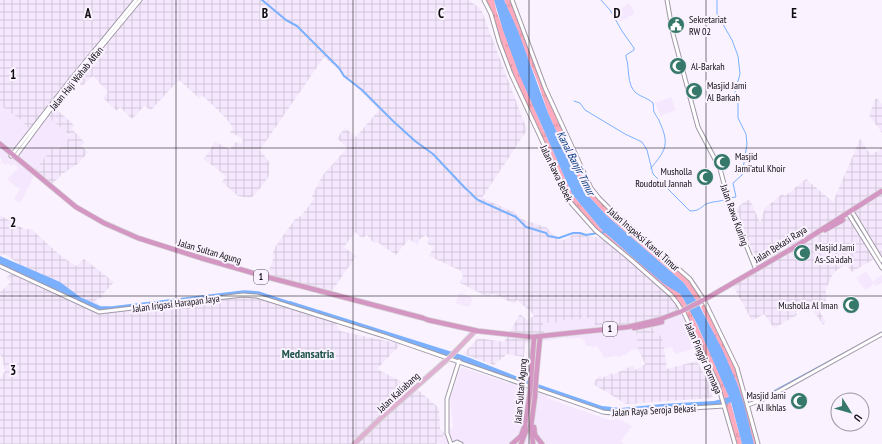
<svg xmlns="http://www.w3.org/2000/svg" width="882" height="444" font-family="'PT Sans Narrow',sans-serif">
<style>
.built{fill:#f5e8fe}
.industrial{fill:url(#industrial-grid)}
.grass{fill:url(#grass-tufts)}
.water{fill:#7bb0ff}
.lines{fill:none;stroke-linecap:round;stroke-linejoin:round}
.stream{stroke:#7bb0ff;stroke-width:1}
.canal{stroke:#7bb0ff;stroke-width:2}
.river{stroke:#7bb0ff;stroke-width:3.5}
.tertiary-casing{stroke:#a199a7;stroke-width:5}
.primary-casing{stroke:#d4d3d4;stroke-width:6}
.trunk-casing{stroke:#d4d3d4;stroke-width:6}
.tertiary{stroke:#fff;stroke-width:3}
.primary{stroke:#dfb0d1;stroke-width:4}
.trunk{stroke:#d496c2;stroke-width:4.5}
.trunk-bridge-casing{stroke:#d4d3d4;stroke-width:6;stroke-linecap:butt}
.trunk-bridge{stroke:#d496c2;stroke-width:4.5}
.grid{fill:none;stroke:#0f0c11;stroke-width:1;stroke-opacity:0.55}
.labels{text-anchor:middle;stroke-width:4;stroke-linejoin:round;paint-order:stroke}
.shield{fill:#faf3ff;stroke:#565158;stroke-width:1}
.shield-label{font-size:9px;font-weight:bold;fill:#0f0c11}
.poi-label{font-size:10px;fill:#0f0c11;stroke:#faf3ff;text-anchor:start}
.street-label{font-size:10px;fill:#0f0c11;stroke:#faf3ff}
.water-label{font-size:11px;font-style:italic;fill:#083b7f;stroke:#faf3ff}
.quarter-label{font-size:12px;font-weight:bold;fill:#1c5247;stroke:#faf3ff}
.grid-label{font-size:13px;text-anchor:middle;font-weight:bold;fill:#0f0c11;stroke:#faf3ff;stroke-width:4;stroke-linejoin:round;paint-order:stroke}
</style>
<defs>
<pattern id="industrial-grid" width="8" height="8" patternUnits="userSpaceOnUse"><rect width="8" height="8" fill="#f5e8fe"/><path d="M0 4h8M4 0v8" fill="none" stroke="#d1c6d9"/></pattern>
<pattern id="grass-tufts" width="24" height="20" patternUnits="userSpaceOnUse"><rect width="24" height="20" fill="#ffaabd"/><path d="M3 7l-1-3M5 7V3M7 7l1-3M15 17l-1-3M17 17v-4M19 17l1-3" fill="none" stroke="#d991a1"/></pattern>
</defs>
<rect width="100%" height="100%" fill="#faf3ff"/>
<g class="built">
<polygon points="629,3 635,13 620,22 614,13"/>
<polygon points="671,97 676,110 661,116 655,103"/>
<polygon points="0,105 21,120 33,133 46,116 71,137 57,152 52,148 33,173 33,178 20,203 14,199 20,189 13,184 7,179 18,168 14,164 11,166 8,163 5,165 1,161 2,159 0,158"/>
<polygon points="866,271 874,283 873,281 882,275 882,283 876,286 874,284 865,290 856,278"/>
<polygon points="460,292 473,298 469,307 455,303"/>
<polygon points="682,311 700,347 675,354 672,347 663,350 662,335 656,336 653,327 636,331 638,349 634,350 631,349 631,351 628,352 627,354 619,357 617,356 604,358 597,346 592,348 591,346 586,346 585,341 581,338 562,338 547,341 545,340 543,323 555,323 571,317 578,318 579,320 584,315 594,323"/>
<polygon points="461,367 548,396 547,398 606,419 611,420 618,419 632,426 621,441 624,444 436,444 453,427 450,399"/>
</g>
<g class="industrial">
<polygon points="0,0 468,0 481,9 527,130 482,198 514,212 524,220 546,227 560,241 566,239 577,232 586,236 603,238 629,258 675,299 682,311 636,324 599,330 594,323 584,315 579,320 578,318 573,321 571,318 555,323 543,323 545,340 525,343 524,357 507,354 494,365 463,354 478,338 504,342 520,314 527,320 534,316 532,313 517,300 514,304 495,294 492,294 488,297 460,283 463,275 461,271 429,256 434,247 428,244 429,239 426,235 420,239 417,244 409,239 396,255 379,243 373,242 367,235 362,238 355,232 344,247 356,256 330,294 267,275 273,259 273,251 279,241 296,218 301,216 314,199 312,196 323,175 347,148 337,138 345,128 356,137 379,110 353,83 344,78 339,70 324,57 260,150 269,162 269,176 256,194 250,198 238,196 222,182 226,176 204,159 215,142 230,149 236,142 241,144 243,139 230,132 233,128 225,117 202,95 199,98 179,80 151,110 144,106 132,119 120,107 117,111 103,98 108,92 93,76 82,86 76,79 53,106 74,125 72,129 84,142 81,146 88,152 79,163 62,174 50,186 33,173 52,148 57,152 71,136 46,116 33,133 21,120 0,105"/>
<polygon points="876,98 882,104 882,133 869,115"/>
<polygon points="860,139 871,155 882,148 882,266 880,267 874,259 852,272 846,264 833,273 826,289 826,302 819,311 826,321 823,325 812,309 806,313 802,309 795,312 797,315 774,328 764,314 752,321 731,282 763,263 752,250 736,209 745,201 750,200 760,222 765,208 782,194 785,196 806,179 833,202"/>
<polygon points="0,215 24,229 31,229 61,256 76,266 84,259 114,282 102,295 104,297 95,300 100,306 102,312 247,295 254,296 334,320 340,331 401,344 377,369 419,391 439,408 440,429 445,434 436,444 0,444 0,379 5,371 2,357 0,355 0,292 11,282 6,278 20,265 5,254 0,256"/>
<polygon points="653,327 656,336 662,335 667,369 697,361 709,383 713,398 626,404 593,384 598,377 600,376 602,378 611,373 613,375 633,365 636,370 645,364 638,349 636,331"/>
</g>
<g class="grass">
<polygon points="484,0 494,0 497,13 538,117 572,194 601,229 631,256 680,294 689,308 682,311 675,299 595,230 571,203 515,83 491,14"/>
<polygon points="504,0 512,0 537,68 587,181 602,202 690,279 704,300 698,303 684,283 607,216 584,191 548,113 538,83"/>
<polygon points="704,304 707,307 737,368 759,444 754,444 737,383 701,307"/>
<polygon points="690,310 725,385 730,400 742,444 735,444 718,385 684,313"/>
</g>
<g class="water">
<polygon points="494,0 504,0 518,31 548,113 584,191 607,216 684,283 698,303 723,351 737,383 744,404 754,444 742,444 731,402 724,406 603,412 449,358 287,306 290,301 465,356 523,379 602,406 621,408 662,404 714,401 729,397 697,324 684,300 680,294 664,284 631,256 601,229 572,194 519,74 503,30"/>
<polygon points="0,256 60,282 80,297 100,306 102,312 0,266"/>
</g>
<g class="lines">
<g class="stream">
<path d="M 601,0 L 610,10 L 622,31 L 634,48 L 634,50 L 626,55 L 626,57 C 630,68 626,84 636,93 C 641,97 648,98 653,103 C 654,106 653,109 654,112 C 656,116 659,119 660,123 C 670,145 665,151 651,168"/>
<polyline points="717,0 717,14 732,40 738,56 740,74 735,92 738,103 738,118 746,134 747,144 742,175 733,183 736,197 729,198"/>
<path d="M 574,101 L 580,103 L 585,110 L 625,134 L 642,142 L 647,150 L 653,174 L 690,211 C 702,211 701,205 709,203 C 715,201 720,202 726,199"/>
<polyline points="879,334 882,332"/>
<polyline points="764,396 855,347"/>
<polyline points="755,400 760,399"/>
</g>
<path class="canal" d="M 262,0 L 286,20 L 297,26 L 339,68 L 344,76 L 362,90 L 393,121 L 415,141 L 433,154 L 466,189 C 471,192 473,197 478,200 L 516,217 L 526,227 L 546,233 L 548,236 L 559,238 L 573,233 L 580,233 L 586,235 L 592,234 L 605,232"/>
<polyline class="river" points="97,308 112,308 244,292 258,293 292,304"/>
<g class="tertiary-casing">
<g id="tertiary">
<polyline points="484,0 491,14 499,42 511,74 571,203 595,230 629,258 671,295 678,304 682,311"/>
<polyline points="512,0 545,88 591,188 599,198 611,210 690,279 704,300"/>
<polyline points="667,0 673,34 698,127 720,169 729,202 756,270"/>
<polyline points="11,156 72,78 136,0"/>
<polyline points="15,157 59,98 140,0"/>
<polyline points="853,213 882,261"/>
<polyline points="849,215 882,268"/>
<polyline points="0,266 99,312 243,295 257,296 384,336 603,412 612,413 724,406"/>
<polyline points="705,302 737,368 758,444"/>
<polyline points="684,313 718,385 735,444"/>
<polyline points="748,405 761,400 781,390 882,334"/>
<polyline points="451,444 447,433 447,399 459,361"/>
<polyline points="453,444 457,442 461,444"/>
</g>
</g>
<g class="primary-casing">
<polyline id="primary" points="354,444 382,417 450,357 474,332 477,331"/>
</g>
<g class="trunk-casing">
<g id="trunk">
<polyline points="0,144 76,207 104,223 138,238 201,258 267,277 423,318 428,320 478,331 532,337 628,327 658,320 682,311 709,297 793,248 882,191"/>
<polyline points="825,230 843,220"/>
<polyline points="634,328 662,322"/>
<polyline points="531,378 534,337"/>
<polyline points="536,379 540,337"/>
<polyline points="534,427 535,435 542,444"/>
<polyline points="512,444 521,436 525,425"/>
<polyline points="521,444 526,431 525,425 530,393"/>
<polyline points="533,444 531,426 535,396"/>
</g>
</g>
<use href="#tertiary" class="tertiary"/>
<use href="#primary" class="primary"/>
<use href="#trunk" class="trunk"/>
<g class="trunk-bridge-casing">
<g id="trunk-bridge">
<polyline points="530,393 531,378"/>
<polyline points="535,396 536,379"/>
</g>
</g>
<use href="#trunk-bridge" class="trunk-bridge"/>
</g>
<path class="grid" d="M 176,0 L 176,444M 353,0 L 353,444M 529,0 L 529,444M 706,0 L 706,444M 0,148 L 882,148M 0,296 L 882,296"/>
<defs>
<g id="civic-disc" transform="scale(0.9)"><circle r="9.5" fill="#36796b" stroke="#faf3ff"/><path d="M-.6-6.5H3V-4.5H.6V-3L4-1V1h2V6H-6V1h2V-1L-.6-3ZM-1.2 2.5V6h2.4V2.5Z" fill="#fff"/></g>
<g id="mosque-disc" transform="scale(0.9)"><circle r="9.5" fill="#36796b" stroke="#faf3ff"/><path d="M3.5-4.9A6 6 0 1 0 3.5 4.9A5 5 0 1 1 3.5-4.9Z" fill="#fff"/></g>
</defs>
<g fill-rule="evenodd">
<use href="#civic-disc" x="676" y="25"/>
<use href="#mosque-disc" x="678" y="66"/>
<use href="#mosque-disc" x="694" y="91"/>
<use href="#mosque-disc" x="722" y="162"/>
<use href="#mosque-disc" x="705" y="177"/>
<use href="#mosque-disc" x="802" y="253"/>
<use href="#mosque-disc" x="851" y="305"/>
<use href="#mosque-disc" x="799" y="401"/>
</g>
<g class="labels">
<g class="shield">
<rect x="254" y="270" width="14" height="14" rx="3"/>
<rect x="603" y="322" width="14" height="14" rx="3"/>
</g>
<g class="shield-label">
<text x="261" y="280">1</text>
<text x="610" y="332">1</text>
</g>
<g class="poi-label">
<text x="689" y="23">Sekretariat<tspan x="689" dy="12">RW 02</tspan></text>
<text x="691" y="70">Al-Barkah</text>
<text x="707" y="89">Masjid Jami<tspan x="707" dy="12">Al Barkah</tspan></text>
<text x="735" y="160">Masjid<tspan x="735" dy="12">Jami'atul Khoir</tspan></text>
<text x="692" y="175" text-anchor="end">Musholla<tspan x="692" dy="12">Roudotul Jannah</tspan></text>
<text x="815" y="251">Masjid Jami<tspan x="815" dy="12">As-Sa'adah</tspan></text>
<text x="838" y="309" text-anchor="end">Musholla Al Iman</text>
<text x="786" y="399" text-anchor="end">Masjid Jami<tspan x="786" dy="12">Al Ikhlas</tspan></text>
</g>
<g class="street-label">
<text transform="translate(76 78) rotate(-51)" y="4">Jalan Haji Wahab Affan</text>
<text transform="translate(557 173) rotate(64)" y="4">Jalan Rawa Bebek</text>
<text transform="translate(735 215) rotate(70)" y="4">Jalan Rawa Kuning</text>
<text transform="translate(644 239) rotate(41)" y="4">Jalan Inspeksi Kanal Timur</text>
<text transform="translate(780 244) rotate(-32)" y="4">Jalan Bekasi Raya</text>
<text transform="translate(210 251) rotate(16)" y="4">Jalan Sultan Agung</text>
<text transform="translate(176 303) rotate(-7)" y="4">Jalan Irigasi Harapan Jaya</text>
<text transform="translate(704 358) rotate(66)" y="4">Jalan Pinggir Dermaga</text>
<text transform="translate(520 391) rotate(-85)" y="4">Jalan Sultan Agung</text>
<text transform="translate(398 392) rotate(-43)" y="4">Jalan Kaliabang</text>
<text transform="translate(654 410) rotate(-3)" y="4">Jalan Raya Seroja Bekasi</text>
</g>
<g class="water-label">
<text transform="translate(576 163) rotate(63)" y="4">Kanal Banjir Timur</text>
</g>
<g class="quarter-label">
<text x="308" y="358">Medansatria</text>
</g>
</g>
<g class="grid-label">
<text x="88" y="18">A</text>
<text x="265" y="18">B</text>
<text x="441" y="18">C</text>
<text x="617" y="18">D</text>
<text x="794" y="18">E</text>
<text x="13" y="79">1</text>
<text x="13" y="227">2</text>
<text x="13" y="375">3</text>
</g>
<g transform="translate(850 412) rotate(127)"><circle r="19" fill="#faf3ff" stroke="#9c97a0"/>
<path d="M0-3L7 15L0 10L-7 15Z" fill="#36796b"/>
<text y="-6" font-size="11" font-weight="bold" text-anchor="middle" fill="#0f0c11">U</text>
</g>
</svg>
